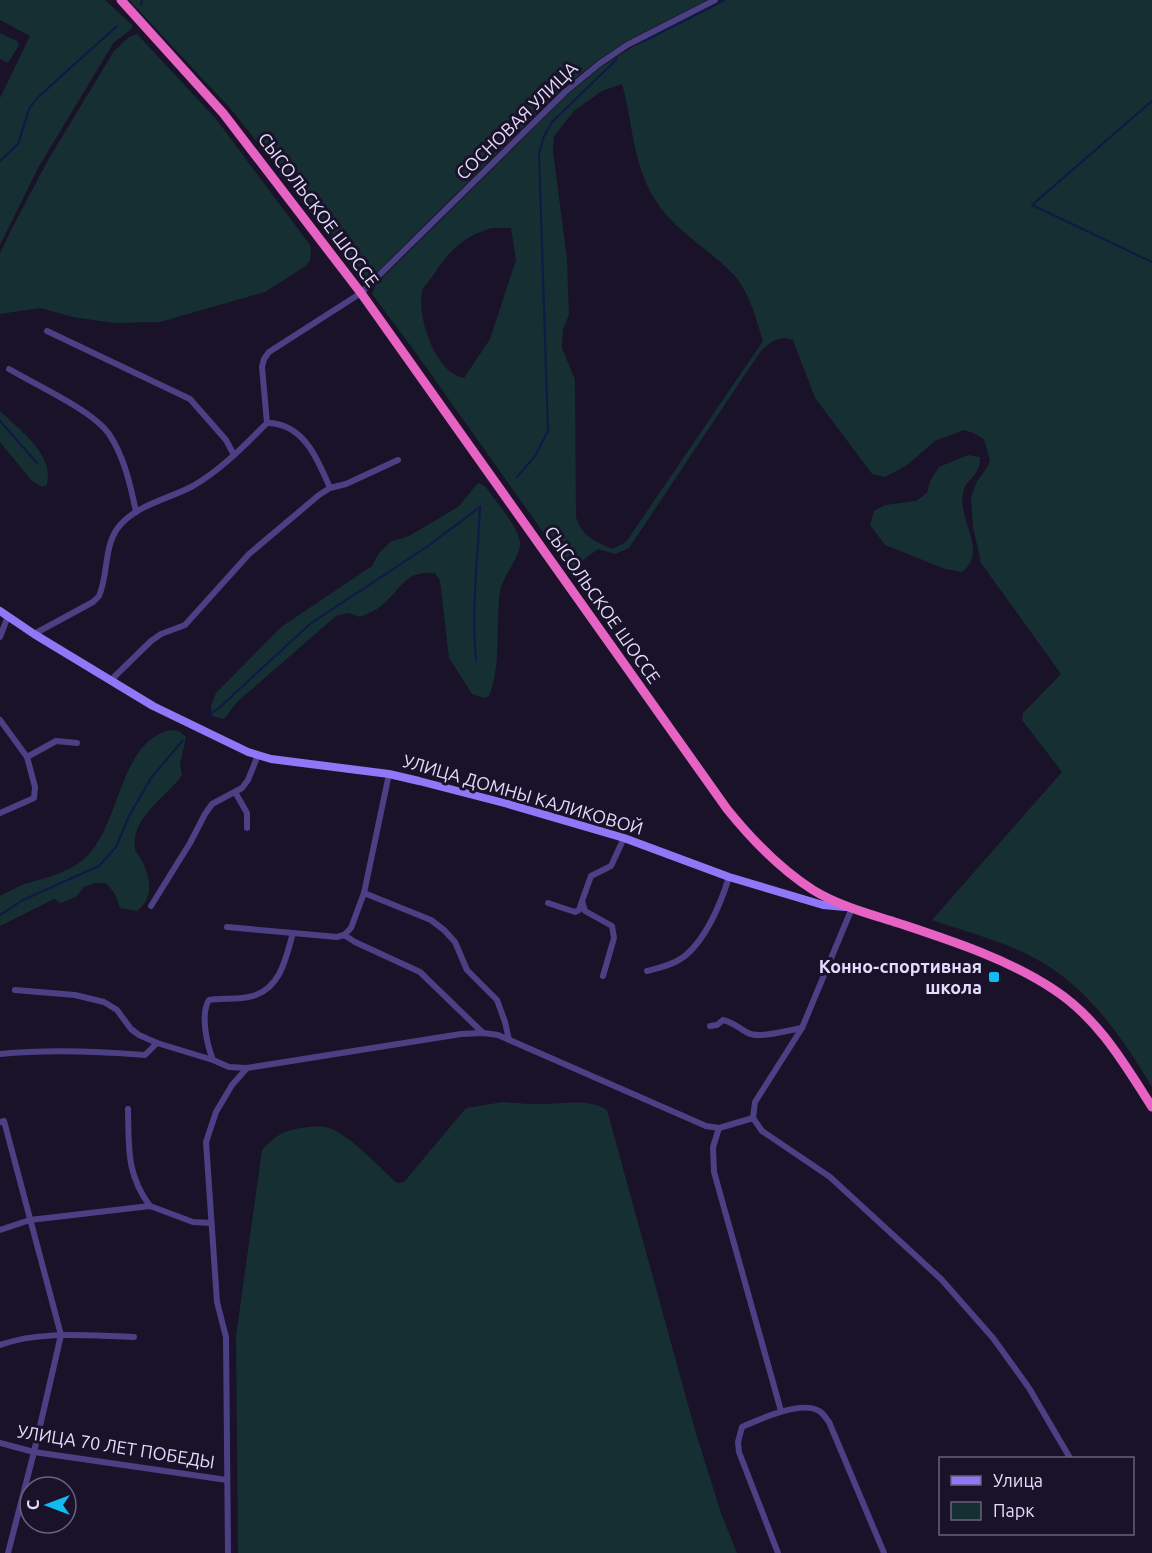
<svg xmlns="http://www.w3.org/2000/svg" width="1152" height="1553" font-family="Ubuntu,sans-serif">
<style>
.green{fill:#152f32;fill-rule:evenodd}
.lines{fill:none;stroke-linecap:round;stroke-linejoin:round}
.stream{stroke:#0e1a45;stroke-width:2}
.minor{stroke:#4c4085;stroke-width:6}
.secondary{stroke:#8e78f8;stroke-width:8}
.trunk{stroke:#e663c4;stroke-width:9}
.poi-dot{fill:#12bbf2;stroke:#191229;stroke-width:2}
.labels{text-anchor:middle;stroke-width:6;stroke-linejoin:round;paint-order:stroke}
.street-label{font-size:18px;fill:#e4dbfd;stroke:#191229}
.poi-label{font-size:18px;font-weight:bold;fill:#e4dbfd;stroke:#191229;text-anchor:end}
</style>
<rect width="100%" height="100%" fill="#191229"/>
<g class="green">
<polygon points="0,0 105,0 132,25 132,29 114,42 38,168 0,245 0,98 30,36 0,20"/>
<polygon points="129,0 707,0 625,42 597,61 562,89 370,279 362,281 292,185 229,107"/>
<path d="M 724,0 L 1152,0 L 1152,1087 C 1122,1037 1088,987 1036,959 C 1004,941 966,932 932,920 L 1062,772 L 1022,720 L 1023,713 L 1061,674 L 981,563 L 973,527 L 971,497 L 977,481 L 986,469 L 990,461 L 984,439 L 973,433 L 964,430 L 935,441 L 906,466 L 885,477 L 872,474 L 815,398 L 793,340 C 778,334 767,344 758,355 L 629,548 L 615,554 L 598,549 L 570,570 L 413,349 L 372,294 L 376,284 L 567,95 L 601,67 L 629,49 ZM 622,84 C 633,122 632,162 654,198 C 674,231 707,247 733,274 C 749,291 756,319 763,341 L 626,542 L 612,549 C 595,541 582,537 576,517 L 575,380 L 562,348 L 563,329 L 569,315 L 567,259 L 553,151 L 554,136 L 574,111 L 602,91 ZM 492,228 L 511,228 L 516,260 L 490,339 L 464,378 C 436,374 417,318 422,293 C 423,287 429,281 432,277 C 448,252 463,236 492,228 Z"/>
<polygon points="0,33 17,41 19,45 8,63 0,59"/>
<polygon points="137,34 216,119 310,245 311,253 310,261 306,266 265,292 160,322 114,323 73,317 40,308 0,314 0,253 10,232 48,160 114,51 129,37"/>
<path d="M 0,411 C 19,430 55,454 47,485 L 42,487 L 32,481 L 0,442 Z"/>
<path d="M 968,455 L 980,457 C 981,476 966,478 963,493 C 957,519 989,552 962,572 L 945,569 L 885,545 L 870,525 L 874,511 L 885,505 L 916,501 L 927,493 L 930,481 L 939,467 Z"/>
<path d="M 478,483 L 486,487 C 495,501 517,525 520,541 C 522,555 503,575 500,592 C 495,626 502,664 489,696 L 484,698 L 472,694 L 449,658 L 440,581 L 435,573 C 404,570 401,590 381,606 C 375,611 367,614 360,617 L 349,613 L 336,616 L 237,702 L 224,719 L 212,716 L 211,705 L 216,693 L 281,627 L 372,566 L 379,553 L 390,542 L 409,536 L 458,507 Z"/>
<path d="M 171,730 L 179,731 L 186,737 L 180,764 L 182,775 C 168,796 130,818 135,848 C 135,852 140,857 142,861 C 151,878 154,898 137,911 L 120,908 L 115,894 L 106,883 L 95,883 L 84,887 L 76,897 L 61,903 L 54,899 L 0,926 L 0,896 C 8,892 16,887 25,884 C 44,878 68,873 84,859 C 121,827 118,741 171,730 Z"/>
<path d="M 503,1102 C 516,1103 529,1104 542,1104 C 563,1104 588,1098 607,1110 L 695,1430 L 721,1513 L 737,1553 L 238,1553 L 236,1336 L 262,1150 C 274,1137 282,1131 301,1128 C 310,1127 319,1125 329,1128 C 350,1135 380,1168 397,1183 L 404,1182 L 466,1108 Z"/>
</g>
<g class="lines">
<g class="stream">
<polyline points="141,5 142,0"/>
<polyline points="642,42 725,0"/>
<polyline points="1152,101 1032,205 1152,262"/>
<polyline points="0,161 18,144 29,109 37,98 117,26"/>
<polyline points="0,421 37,463"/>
<polyline points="517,477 535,456 548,431 539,154 544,136 552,122 617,59"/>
<path d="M 476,660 C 471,609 478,558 480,507"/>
<polyline points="205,718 220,707 310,624 428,546 480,507"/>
<polyline points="0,915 23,900 99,866 116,847 129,816 151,778 183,740"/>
</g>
<g class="minor">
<polyline points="47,331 190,399 226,440 234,455"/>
<path d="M 9,369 C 36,385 92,410 109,434 C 124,456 131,487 136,512"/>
<path d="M 267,423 C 304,423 318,460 330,488"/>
<path d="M 34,634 L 93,602 L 99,596 C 108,576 104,548 117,529 C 134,505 169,499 193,486 C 221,470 245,445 267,423 L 262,367 L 264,359 L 269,352 L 361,293 L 565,92 L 599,64 L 627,45 L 715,0"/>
<polyline points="0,637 8,616"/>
<polyline points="110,681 151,641 161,634 185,625 249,554 319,495 330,488 346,484 398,460"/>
<polyline points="0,720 27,757 35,787 34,798 0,813"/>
<polyline points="27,757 56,741 77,743"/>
<polyline points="235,792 247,813 247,828"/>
<polyline points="364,893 431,920 444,930 455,942 467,970 497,1000 505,1022 509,1040"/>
<polyline points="548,903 575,912 579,910 582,901"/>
<polyline points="151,906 190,843 205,814 212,804 242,788 248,780 258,755"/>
<polyline points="852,908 802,1028 755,1102 753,1118 762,1131 830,1177 941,1279 993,1338 1029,1388 1070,1458"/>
<polyline points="227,927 337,937 344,935 351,928 364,893 389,774"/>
<polyline points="344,935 355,942 420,972 483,1033"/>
<path d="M 647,971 C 659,968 672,965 682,958 C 705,942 721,903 729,877"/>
<polyline points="603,976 614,938 612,926 585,911 582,901 591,876 611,866 624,838"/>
<polyline points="15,990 75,995 104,1002 117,1010 131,1029 139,1035 157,1043 213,1060 229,1067 247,1068 461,1034 483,1033 498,1035 706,1126 719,1128 753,1118"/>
<path d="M 710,1026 L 717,1025 L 723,1020 C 735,1023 738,1028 748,1033 C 759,1039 789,1030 802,1028"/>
<path d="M 0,1054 C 49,1049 96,1051 145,1055 L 157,1043"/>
<path d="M 213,1060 C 207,1045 200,1014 209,1000 C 223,998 244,1000 256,995 C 282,985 286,956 293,933"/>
<path d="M 128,1109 C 129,1147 126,1174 150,1206"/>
<polyline points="0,1122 4,1121 61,1335 34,1452 8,1553"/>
<polyline points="719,1128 713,1147 714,1172 781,1411"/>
<polyline points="0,1230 30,1220 150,1206 193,1222 211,1223"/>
<path d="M 0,1345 C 42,1330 90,1336 134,1337"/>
<polyline points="0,1443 34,1452 227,1480"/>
<polyline points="228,1553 226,1337 217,1302 206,1142 216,1112 232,1085 247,1068"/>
<path d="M 778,1553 L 739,1452 L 738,1442 L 742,1427 C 760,1419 802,1400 819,1411 C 823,1413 826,1418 829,1422 L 884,1553"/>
</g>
<polyline class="secondary" points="0,611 34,634 153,706 248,752 271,759 389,774 419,781 508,804 624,838 729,877 823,905 845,907"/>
<path class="trunk" d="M 121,0 L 223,113 L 361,293 L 727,809 C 752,840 780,869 813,890 C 839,906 870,914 898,923 C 949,940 1008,959 1053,989 C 1098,1018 1124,1063 1152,1107"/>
</g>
<rect class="poi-dot" x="988" y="971" width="12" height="12" rx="3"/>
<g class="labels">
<g class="street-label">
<text transform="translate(517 121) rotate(-44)" y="6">СОСНОВАЯ УЛИЦА</text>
<text transform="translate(318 210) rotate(53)" y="6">СЫСОЛЬСКОЕ ШОССЕ</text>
<text transform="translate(602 605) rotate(55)" y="6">СЫСОЛЬСКОЕ ШОССЕ</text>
<text transform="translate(523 795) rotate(16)" y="6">УЛИЦА ДОМНЫ КАЛИКОВОЙ</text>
<text transform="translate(116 1447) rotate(9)" y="6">УЛИЦА 70 ЛЕТ ПОБЕДЫ</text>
</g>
<g class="poi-label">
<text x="982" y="973">Конно-спортивная<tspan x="982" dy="21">школа</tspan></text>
</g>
</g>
<rect x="939" y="1457" width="195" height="78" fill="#191229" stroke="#6a627e" stroke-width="1.5"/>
<rect x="951" y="1476" width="30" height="9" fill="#8e78f8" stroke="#6a627e" stroke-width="1.5"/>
<text x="993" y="1487" font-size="18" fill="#e4dbfd">Улица</text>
<rect x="951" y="1502" width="30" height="18" fill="#152f32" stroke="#6a627e" stroke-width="1.5"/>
<text x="993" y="1517" font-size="18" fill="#e4dbfd">Парк</text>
<g transform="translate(48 1505) rotate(270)"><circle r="28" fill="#191229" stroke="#6a627e" stroke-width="1.5"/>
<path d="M0-4.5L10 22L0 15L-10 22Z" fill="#12bbf2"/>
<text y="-9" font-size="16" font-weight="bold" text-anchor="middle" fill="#e4dbfd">С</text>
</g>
</svg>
